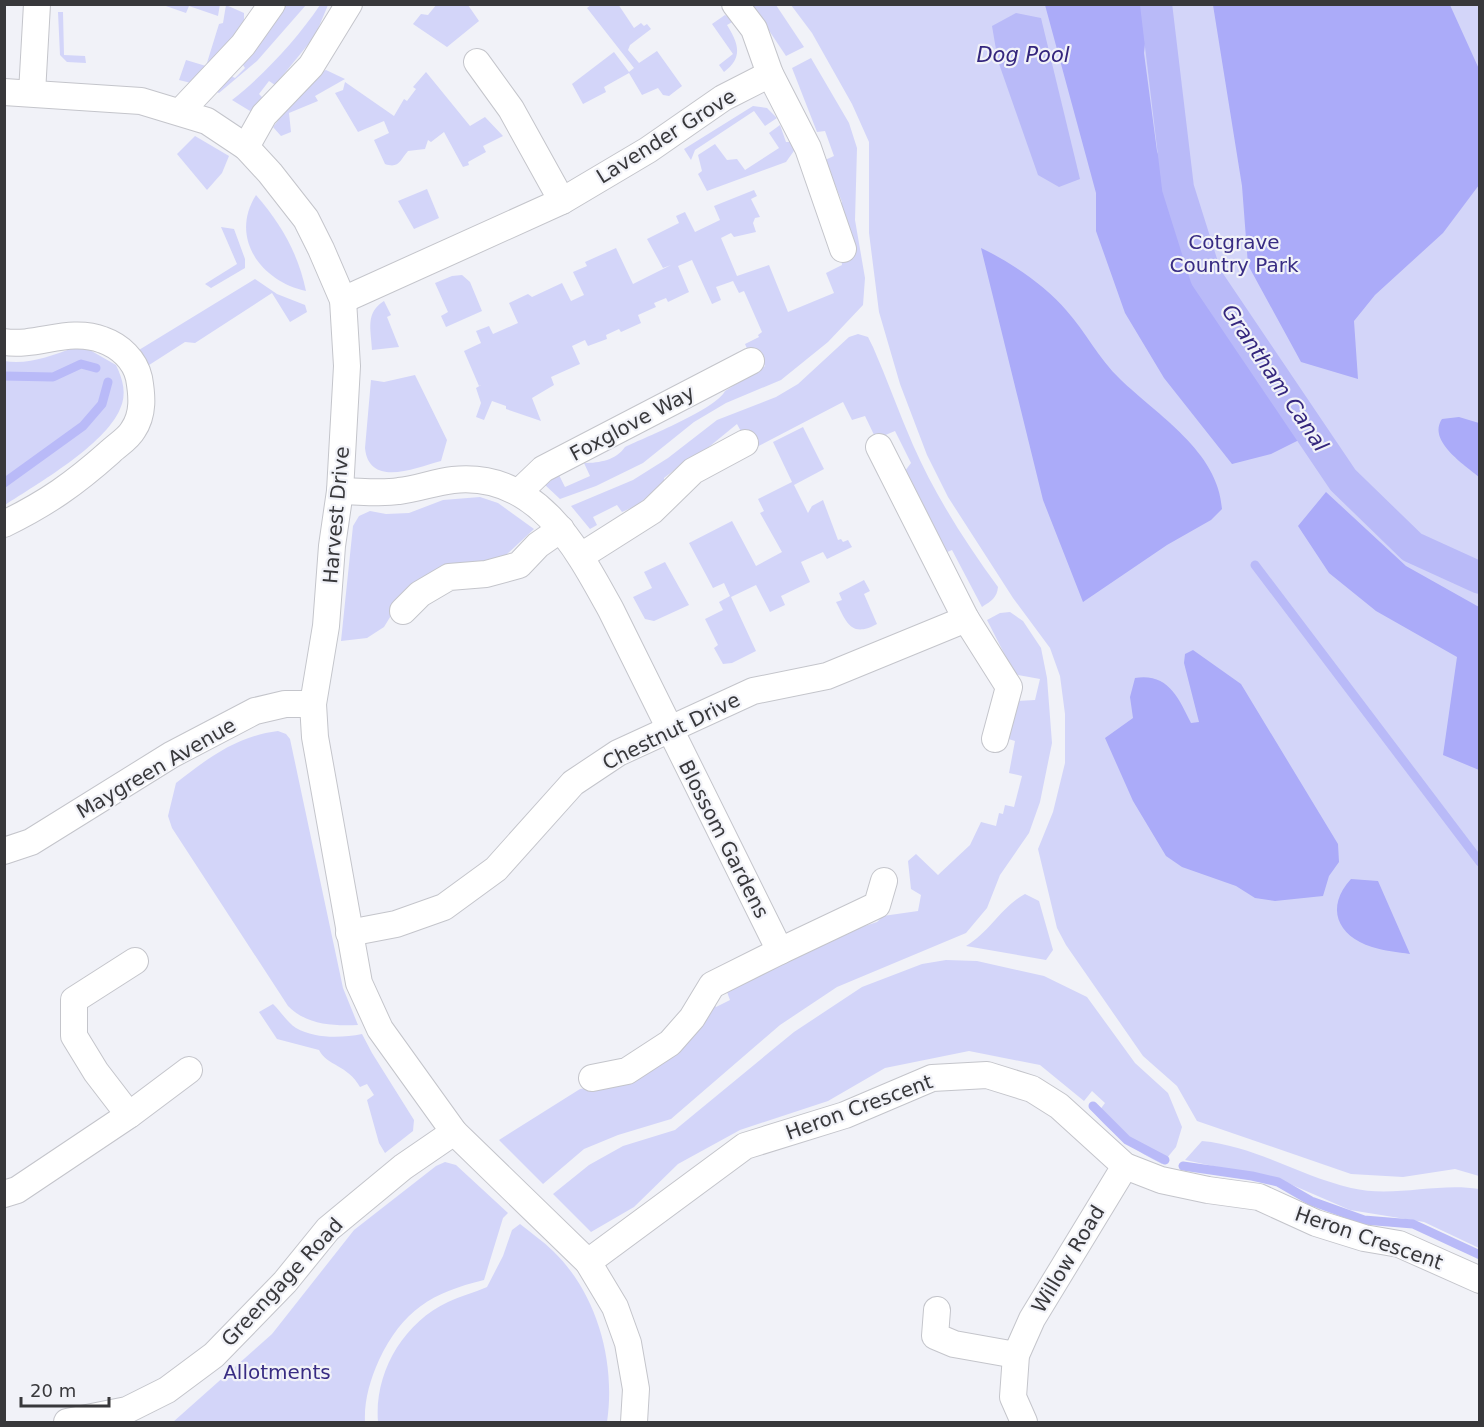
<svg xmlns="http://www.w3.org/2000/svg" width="1484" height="1427" font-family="'DejaVu Sans',sans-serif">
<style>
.green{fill:#d3d5f9}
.forest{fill:#ababf9}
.water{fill:#b9baf8}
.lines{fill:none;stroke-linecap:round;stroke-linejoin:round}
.stream{stroke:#b9baf8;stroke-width:9}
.canal{stroke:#b9baf8;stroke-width:32}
.street-casing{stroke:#c4c5cb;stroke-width:28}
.street{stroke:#fff;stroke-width:26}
.labels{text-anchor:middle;stroke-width:4.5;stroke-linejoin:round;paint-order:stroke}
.street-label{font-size:20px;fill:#38383b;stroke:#f1f2f8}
.park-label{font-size:20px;fill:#382c83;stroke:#f1f2f8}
.water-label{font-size:21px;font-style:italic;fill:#34267d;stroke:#f1f2f8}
</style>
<rect width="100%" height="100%" fill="#f1f2f8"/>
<g class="green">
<polygon points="220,4 218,16 189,6 186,13 163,5"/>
<polygon points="437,4 468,5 479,21 447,47 413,24 421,14 428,15"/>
<polygon points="618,4 634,28 641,23 644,26 647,24 651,29 630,45 628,50 639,63 657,51 682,86 669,96 663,95 658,88 642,95 629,73 604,87 606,92 583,104 572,84 614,52 629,72 634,68 587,8 591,5"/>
<polygon points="226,5 244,13 244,26 195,84 179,80 186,60 206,66 219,24 223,23"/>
<polygon points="286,5 306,5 257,61 219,93 214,91 227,74 235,78 245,68 241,62"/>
<path d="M 320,5 L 328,5 L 315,36 L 275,85 L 269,81 L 259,94 L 265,100 L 255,114 L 232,100 C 265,74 297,39 320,5 Z"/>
<polygon points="752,5 776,5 804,47 786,56"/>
<polygon points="791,5 1479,5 1479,1176 1455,1169 1403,1177 1351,1174 1197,1121 1177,1086 1143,1056 1066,945 1057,928 1038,849 1053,812 1065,763 1065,714 1060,676 1050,648 1013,598 948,497 927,455 900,384 879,312 869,233 869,142 852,104 812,33"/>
<polygon points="58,12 63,12 64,55 85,56 86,63 67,62 60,55"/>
<path d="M 725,15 L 734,21 L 727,25 C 739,44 743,58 724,72 L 719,65 L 733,54 L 712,24 Z"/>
<path d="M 811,58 L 849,123 L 857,148 L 855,220 L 865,278 L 863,305 L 828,342 L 781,380 L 726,403 L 694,422 L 643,463 L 596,486 L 560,499 L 544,484 L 559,475 L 565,487 L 590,476 L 584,463 C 600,463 616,460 625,447 C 646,437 716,409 725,391 L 765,366 L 757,352 L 749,353 L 745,344 L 759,337 L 758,335 L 762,332 L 744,291 L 739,293 L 733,281 L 716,287 L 721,300 L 712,304 L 692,260 L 678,266 L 689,292 L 668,302 L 666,298 L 654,303 L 656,307 L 638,315 L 641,323 L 621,332 L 619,329 L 606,335 L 607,339 L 588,346 L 585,340 L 572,346 L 580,364 L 551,377 L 554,385 L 532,398 L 541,421 L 506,409 L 506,406 L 492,401 L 484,420 L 476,417 L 481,403 L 476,388 L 481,385 L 479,386 L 464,351 L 481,343 L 476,331 L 489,326 L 493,334 L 518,323 L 509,303 L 528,294 L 532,297 L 562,283 L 571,301 L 584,295 L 573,272 L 587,266 L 585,262 L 616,248 L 633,284 L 671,265 L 663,268 L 647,239 L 679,223 L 676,216 L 685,212 L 695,232 L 720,220 L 714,206 L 754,190 L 757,196 L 751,199 L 760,217 L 755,218 L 753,223 L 756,232 L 734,237 L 731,233 L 721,238 L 737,276 L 769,265 L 788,312 L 834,293 L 826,273 L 842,265 L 838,206 L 842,202 L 825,160 L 834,156 L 825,131 L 817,132 L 792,68 Z"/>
<polygon points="326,70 345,79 315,96 318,101 289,113 291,132 281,136 273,127 314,74"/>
<path d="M 426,72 L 470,126 L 485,117 L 503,136 L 483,146 L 486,152 L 468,162 L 469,165 L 463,167 L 444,132 L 431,142 L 428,140 L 425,149 L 408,151 C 400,160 399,169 385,164 L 374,140 L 389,133 L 384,121 L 358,132 L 335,93 L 343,90 L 345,82 L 394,116 L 404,99 L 407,101 L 416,89 L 413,87 Z"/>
<polygon points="753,106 767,108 777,118 765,126 754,111 695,150 691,160 684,149"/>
<polygon points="780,125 786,142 794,142 796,148 786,162 707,191 698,174 702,171 698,155 715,144 727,160 737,159 745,170 779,148 769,133"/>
<polygon points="195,136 229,156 222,173 207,190 177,154"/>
<polygon points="427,189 439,218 414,229 398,201"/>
<path d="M 256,195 C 281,224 298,253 306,291 C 261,281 229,238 256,195 Z"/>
<polygon points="221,227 234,229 245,259 245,268 211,288 205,284 237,264"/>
<polygon points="462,275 470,282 482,311 446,327 441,316 448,312 435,283 452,276"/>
<polygon points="255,279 277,294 305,305 307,312 290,322 272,293 195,343 185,342 146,367 134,353"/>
<path d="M 384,301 L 391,315 L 387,317 L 399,347 L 372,350 C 371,329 365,313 384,301 Z"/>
<path d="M 858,334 L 868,337 L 873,347 C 887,379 899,413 913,445 C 935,495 965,542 998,587 C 997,598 991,601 982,607 L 952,550 L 945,553 L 920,498 L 912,490 L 905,471 L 911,463 L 895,431 L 876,439 L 865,416 L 852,420 L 843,402 L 751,450 L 737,424 L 699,455 L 694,455 L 664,478 L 664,481 L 638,505 L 622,512 L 617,505 L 593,517 L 597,525 L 590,529 L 571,506 L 633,480 L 668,458 L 717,420 L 776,397 L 798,384 L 849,337 Z"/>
<path d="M 73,348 L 88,349 L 116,365 C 123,380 127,394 120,409 C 105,445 37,484 5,505 L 4,361 C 28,365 51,356 73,348 Z"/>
<path d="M 415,375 L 447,440 L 441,461 C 415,468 369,488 365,448 L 371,380 L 384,382 Z"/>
<polygon points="803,427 824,469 794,485 808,513 812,506 823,500 838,540 841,539 843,542 848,540 852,547 827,559 823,552 801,562 810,582 781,596 785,605 770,612 756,585 731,597 756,651 732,663 723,664 714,648 718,645 705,619 723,610 719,602 730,596 724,583 713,588 689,543 732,521 756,566 782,552 760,513 764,511 758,499 792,482 773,442"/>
<polygon points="480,497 498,503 534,529 506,555 428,575 409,586 384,627 367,638 341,641 353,526 359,516 370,511 386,514 409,513 443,500"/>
<polygon points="665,562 689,605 654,621 645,619 633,597 652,588 644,572"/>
<path d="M 864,580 L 870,591 L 864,594 L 877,624 C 851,638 847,623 836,602 L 842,600 L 839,593 Z"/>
<polygon points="1010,612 1023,621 1041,648 1047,678 1052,743 1040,802 1029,833 1000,875 987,908 966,933 837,987 780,1025 671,1119 618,1135 584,1149 543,1184 499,1140 580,1089 635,1079 713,1002 716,1007 730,1000 727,992 846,932 877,922 883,916 918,911 921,895 911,889 908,861 916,854 938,875 970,845 981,822 996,826 999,813 1003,814 1005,805 1014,807 1022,776 1009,773 1015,741 1002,737 1017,701 1035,700 1040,679 1018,675 1002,667 1009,663 987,620 1000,613"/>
<path d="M 278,731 L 286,734 L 290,739 L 343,988 L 358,1025 C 332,1026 307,1025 288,1006 L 172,828 L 168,816 L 176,783 C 208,758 237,736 278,731 Z"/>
<path d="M 1025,894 L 1039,901 L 1053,950 L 1046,960 L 966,946 C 990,932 1001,907 1025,894 Z"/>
<path d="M 946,960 L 977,961 L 1044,976 L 1087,997 L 1135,1063 L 1168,1093 L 1182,1127 L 1176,1147 L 1162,1164 C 1136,1151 1115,1137 1096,1115 L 1105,1103 L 1092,1091 L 1084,1101 L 1040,1065 L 969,1051 L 885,1068 L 828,1101 L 740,1130 L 678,1164 L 634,1207 L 591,1232 L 553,1194 L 589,1165 L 623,1146 L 675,1130 L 794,1032 L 862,987 L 922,964 Z"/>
<path d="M 273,1004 C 280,1011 288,1023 296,1028 C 315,1039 342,1038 362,1034 L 372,1053 L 414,1120 L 413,1131 L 385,1153 L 379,1143 L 367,1100 L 374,1095 L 367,1084 L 360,1087 C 348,1065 327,1066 319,1050 L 277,1039 L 259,1012 Z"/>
<path d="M 1202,1141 C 1255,1146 1300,1176 1351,1188 C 1394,1198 1438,1182 1479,1189 L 1479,1248 L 1424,1222 L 1350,1210 L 1283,1181 L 1185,1160 Z"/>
<path d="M 445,1162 L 456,1165 L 508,1213 L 503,1218 L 484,1280 C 431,1293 403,1310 379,1360 C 370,1380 364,1401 365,1422 L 173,1422 L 272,1334 L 354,1230 L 436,1166 Z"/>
<path d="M 520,1224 C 531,1233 543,1241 553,1251 C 597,1293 616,1362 607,1422 L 378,1422 C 374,1373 403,1323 448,1302 C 460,1296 474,1293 487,1287 L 503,1256 L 512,1230 Z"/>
</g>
<g class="forest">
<polygon points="1045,5 1149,5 1144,53 1157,151 1201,281 1301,428 1301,439 1271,454 1232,464 1164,378 1125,313 1096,231 1096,193"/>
<polygon points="1213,5 1450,5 1479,69 1479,185 1443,233 1375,295 1354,321 1358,379 1301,362 1248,265 1242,186"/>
<path d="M 981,248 C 1009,261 1046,286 1066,310 C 1085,331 1099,359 1120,379 C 1158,416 1218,451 1222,509 L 1211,520 L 1167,545 L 1083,602 L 1043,500 Z"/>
<path d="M 1459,417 L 1479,423 L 1479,477 C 1465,465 1427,441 1442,419 Z"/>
<polygon points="1326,492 1406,566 1479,607 1479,770 1443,755 1457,657 1376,611 1329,573 1298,526"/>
<path d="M 1193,650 L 1241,684 L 1338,844 L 1339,862 L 1329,876 L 1323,896 L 1275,901 L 1255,898 L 1236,886 L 1182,867 L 1166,856 L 1133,801 L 1105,738 L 1133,718 L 1130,697 L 1135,678 C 1168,673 1178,697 1191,723 L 1199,722 L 1184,663 L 1185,654 Z"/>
<path d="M 1351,879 L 1378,881 L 1410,954 C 1398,952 1384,951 1372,947 C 1337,936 1325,907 1351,879 Z"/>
</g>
<polygon class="water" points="1016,13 1041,18 1080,179 1059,187 1038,175 998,61 992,26"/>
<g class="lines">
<g class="stream">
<polyline points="4,376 53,377 81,364 96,368"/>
<polyline points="4,483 83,426 102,404 108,382"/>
<polyline points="1255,565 1480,862"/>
<polyline points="1093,1106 1127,1140 1165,1160"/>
<polyline points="1183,1166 1252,1176 1278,1182 1311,1201 1364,1220 1413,1224 1480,1255"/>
</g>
<polyline class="canal" points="1156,4 1178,188 1206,277 1343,480 1412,547 1480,578"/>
<g class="street-casing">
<g id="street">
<polyline points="735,4 754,29 770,74 808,148 843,249"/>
<polyline points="477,62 511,109 562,201"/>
<polyline points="4,92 141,101 207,121 246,147 270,173 306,219 321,249 343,300 347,366 340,491 332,546 326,626 313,704 315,737 359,983 380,1029 454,1132 588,1262 615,1307 628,1343 636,1389 634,1422"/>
<polyline points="32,93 37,4"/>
<polyline points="180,112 243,45 272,4"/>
<polyline points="246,147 264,115 311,66 349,4"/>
<polyline points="343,300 562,201 648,150 723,98 770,74"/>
<path d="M 4,342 C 38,347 69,327 103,340 C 120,346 135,360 139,378 C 142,395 144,414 133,430 C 128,439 117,445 110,452 C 74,484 47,503 4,524"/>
<polyline points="879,447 966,619 1009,687 995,739"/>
<path d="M 340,491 C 359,491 380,494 399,491 C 417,489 435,482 453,480 C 537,471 577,548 611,610 L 780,951 L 712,985 L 692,1018 L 670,1043 L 627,1071 L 592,1078"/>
<polyline points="519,492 543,469 751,361"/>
<polyline points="581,556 652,511 693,471 745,443"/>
<polyline points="403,611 420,594 449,577 486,574 519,565 538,545 561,529"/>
<polyline points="4,851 31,842 171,755 255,711 285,704 313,704"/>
<polyline points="349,933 396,924 444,907 496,869 573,783 618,753 753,691 827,676 966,619"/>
<polyline points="780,951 877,905 884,881"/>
<polyline points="129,1115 96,1072 74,1036 74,1000 135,961"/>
<polyline points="4,1194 17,1190 129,1115 189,1070"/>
<polyline points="588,1262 745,1146 845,1115 932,1078 987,1075 1032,1089 1059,1106 1125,1166 1161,1180 1208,1190 1259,1197 1316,1223 1364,1238 1399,1244 1480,1280"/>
<polyline points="937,1310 935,1336 954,1344 1016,1355"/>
<polyline points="67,1422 127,1410 167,1390 214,1355 285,1282 328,1229 403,1167 454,1132"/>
<polyline points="1024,1422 1013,1397 1016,1355 1032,1319 1125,1166"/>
</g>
</g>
<use href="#street" class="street"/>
</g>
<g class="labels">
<g class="street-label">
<text transform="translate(666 136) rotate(-32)" y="7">Lavender Grove</text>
<text transform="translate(632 423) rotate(-28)" y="7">Foxglove Way</text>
<text transform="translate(336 515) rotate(-85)" y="7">Harvest Drive</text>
<text transform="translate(671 731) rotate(-26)" y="7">Chestnut Drive</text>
<text transform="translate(156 768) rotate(-30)" y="7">Maygreen Avenue</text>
<text transform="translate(724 839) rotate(63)" y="7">Blossom Gardens</text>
<text transform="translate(859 1107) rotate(-20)" y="7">Heron Crescent</text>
<text transform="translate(1369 1238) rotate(19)" y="7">Heron Crescent</text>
<text transform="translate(1068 1259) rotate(-59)" y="7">Willow Road</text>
<text transform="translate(282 1282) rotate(-47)" y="7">Greengage Road</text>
</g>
<g class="park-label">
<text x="1234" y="249">Cotgrave<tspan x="1234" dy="23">Country Park</tspan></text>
<text x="277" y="1379">Allotments</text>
</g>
<g class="water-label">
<text x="1023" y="62">Dog Pool</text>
<text transform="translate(1275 378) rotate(56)" y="7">Grantham Canal</text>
</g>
</g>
<rect width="1484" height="1427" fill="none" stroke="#38383b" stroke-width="12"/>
<path d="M21 1397v9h88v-9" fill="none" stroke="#38383b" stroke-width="3"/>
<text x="30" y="1397" font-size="18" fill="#38383b" stroke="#f1f2f8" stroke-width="4.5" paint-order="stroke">20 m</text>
</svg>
